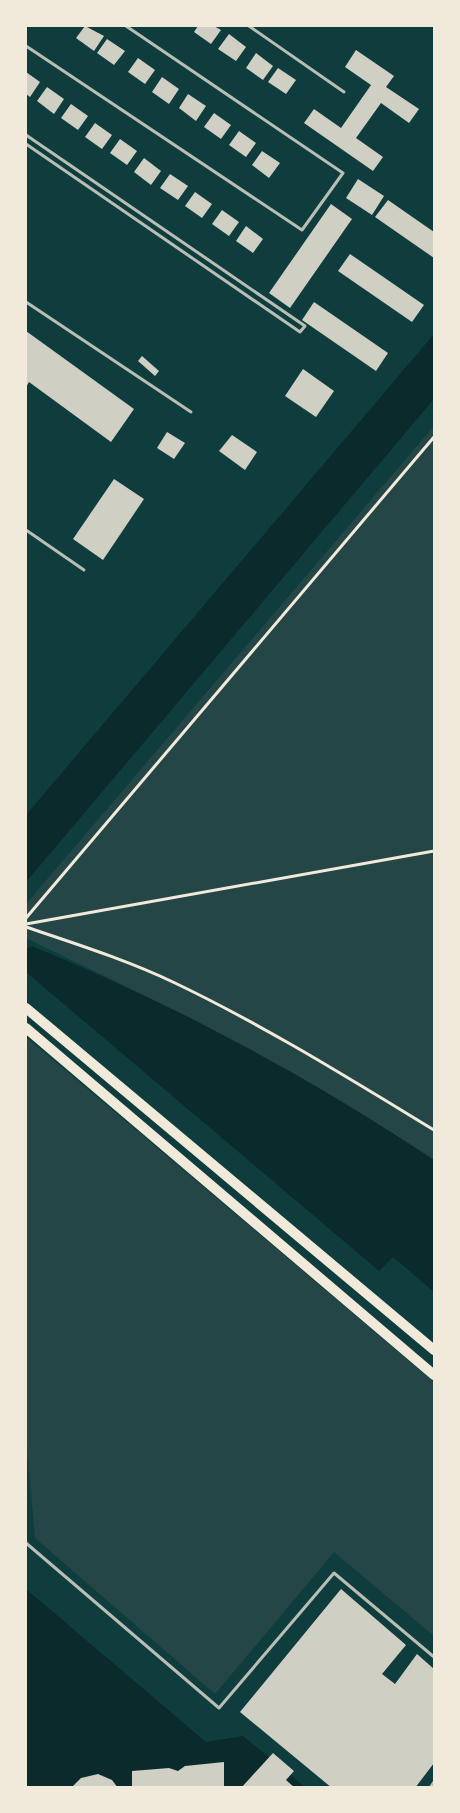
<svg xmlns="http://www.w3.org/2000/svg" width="460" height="1813" font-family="'Sofia Sans Condensed',sans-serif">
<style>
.green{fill:#244646}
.water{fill:#0a2a2b}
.building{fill:#cfcfc3}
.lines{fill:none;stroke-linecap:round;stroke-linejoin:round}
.path{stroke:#f1e9da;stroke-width:3}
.service{stroke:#b8beb3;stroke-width:3}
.primary{stroke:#f1e9da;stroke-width:10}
</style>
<rect width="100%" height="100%" fill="#0f3d3e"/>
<g class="green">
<polygon points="434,426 434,1161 199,1022 26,938 26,904"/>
<polygon points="26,1037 434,1382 434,1636 334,1552 215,1694 35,1538 26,1440"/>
</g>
<g class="water">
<polygon points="434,334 434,399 26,882 26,815"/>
<path d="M 32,946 C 173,1004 308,1076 434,1160 L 434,1292 L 393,1257 L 379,1271 L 26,972 L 26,949 Z"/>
<polygon points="26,1589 206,1742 243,1736 305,1787 26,1787"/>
</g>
<g class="building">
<polygon points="85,26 104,36 94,51 76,38"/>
<polygon points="198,26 214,26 221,30 211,44 194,32"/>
<polygon points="229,34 246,47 236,61 218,49"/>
<polygon points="107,39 125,51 114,65 97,53"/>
<polygon points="356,50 394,76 386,87 419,109 409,123 381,103 356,138 383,157 373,171 304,123 314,109 341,128 371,85 345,67"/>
<polygon points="256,53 273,66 263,80 246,68"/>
<polygon points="138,58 155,70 145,84 128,72"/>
<polygon points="278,68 296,80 286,94 268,82"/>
<polygon points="26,72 40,82 30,97 26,94"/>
<polygon points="162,77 179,89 169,104 152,92"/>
<polygon points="47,87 64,99 54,114 37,101"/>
<polygon points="188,94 206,106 196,121 179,108"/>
<polygon points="71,104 88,116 78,130 61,118"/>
<polygon points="214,113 231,125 221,139 204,127"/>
<polygon points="95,123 112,135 102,149 85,137"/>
<polygon points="239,131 256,143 246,157 229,145"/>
<polygon points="120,139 137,151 127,165 110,153"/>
<polygon points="262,151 280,163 269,178 252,165"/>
<polygon points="144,158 161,171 151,185 134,172"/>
<polygon points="170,174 188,186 178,200 160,188"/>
<polygon points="358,179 384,196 372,215 346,198"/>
<polygon points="195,192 212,204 202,218 185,206"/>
<polygon points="388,200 434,232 434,258 375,217"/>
<polygon points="331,204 352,219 290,308 269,293"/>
<polygon points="222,210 239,222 229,236 212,224"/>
<polygon points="246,226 263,239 253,253 236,241"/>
<polygon points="350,254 424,305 412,322 338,271"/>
<polygon points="314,302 388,353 376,371 302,320"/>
<polygon points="26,331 134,409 111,442 29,382 26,387"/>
<polygon points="142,356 159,371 155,376 138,361"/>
<polygon points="303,369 334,391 316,417 285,396"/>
<polygon points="167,432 185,443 174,459 157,448"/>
<polygon points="232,435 257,452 245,470 219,451"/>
<polygon points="114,479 144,499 103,560 73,539"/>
<polygon points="341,1589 406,1645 382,1674 395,1684 417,1654 434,1669 434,1763 415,1788 332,1788 240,1712"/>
<polygon points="273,1753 294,1771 286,1780 295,1788 241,1788"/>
<polygon points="224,1762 224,1788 132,1788 132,1771 169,1768 178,1771 185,1766"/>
<polygon points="98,1774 112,1780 118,1788 71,1788 81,1778"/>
</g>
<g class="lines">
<g class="path">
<polyline points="26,918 434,437"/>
<polyline points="26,924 434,851"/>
<path d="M 26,927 C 76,944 127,960 175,983 C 265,1026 350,1079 434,1130"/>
</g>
<g class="service">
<polyline points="249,26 344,92"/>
<polyline points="26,46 302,230 343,173 126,26"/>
<polyline points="26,135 305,326 300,332 26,144"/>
<polyline points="26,302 191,412"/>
<polyline points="26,530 84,570"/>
<polyline points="26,1543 219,1708 334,1573 434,1657"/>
<polyline points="430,1788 434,1782"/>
</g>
<g class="primary">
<polyline points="26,1008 434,1350"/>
<polyline points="26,1028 434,1375"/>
</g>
</g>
<rect width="460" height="1813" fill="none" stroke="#f1e9da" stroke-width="54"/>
</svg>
